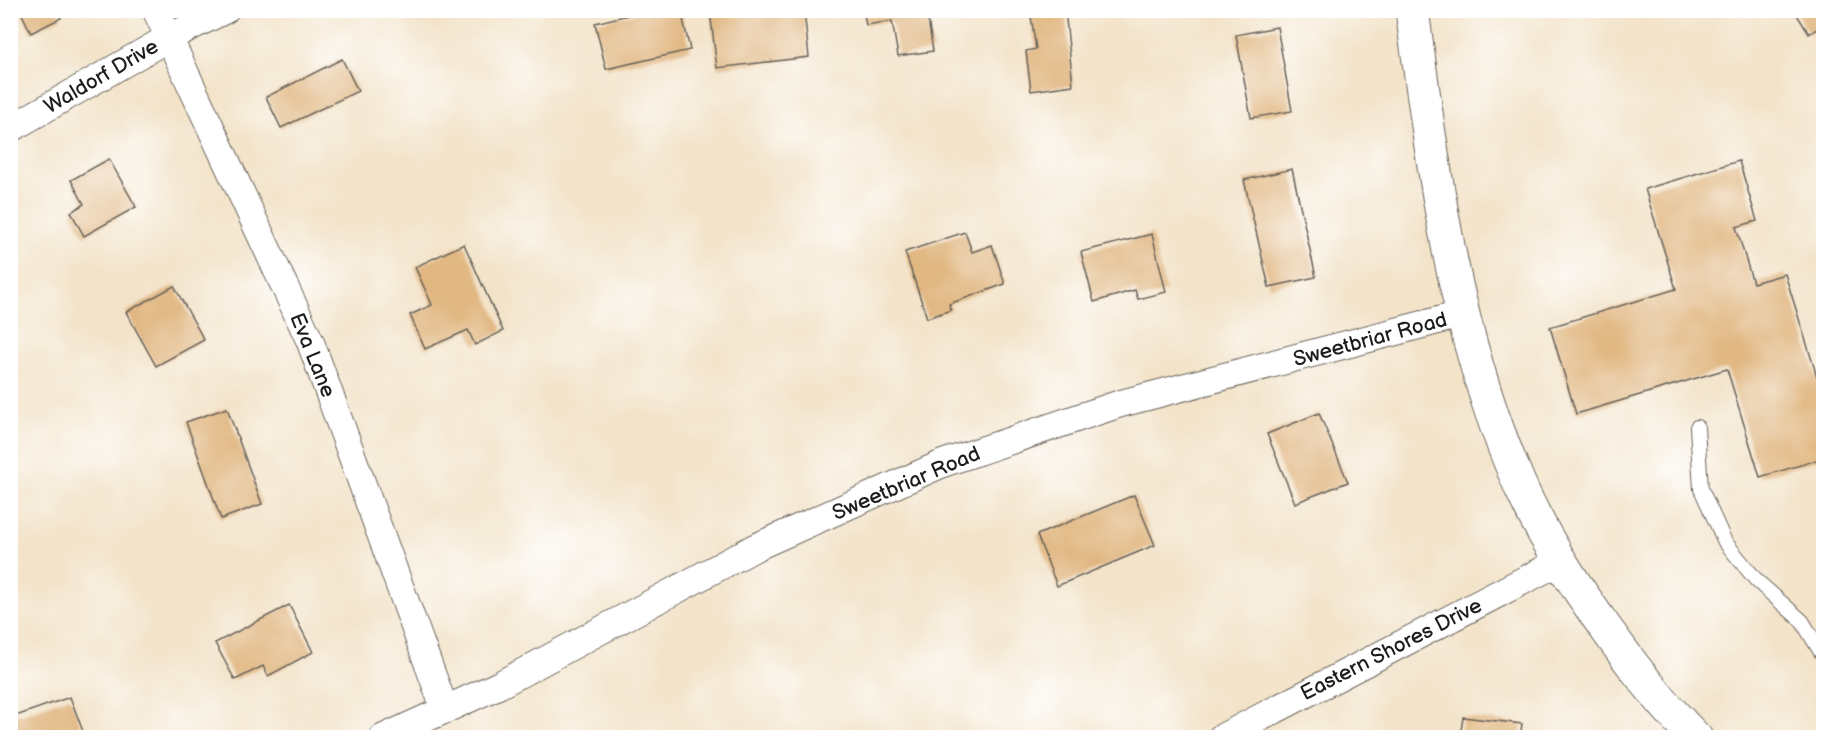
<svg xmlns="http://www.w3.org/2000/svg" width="1834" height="748" font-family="'Balsamiq Sans',sans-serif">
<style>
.building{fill:#e1b782}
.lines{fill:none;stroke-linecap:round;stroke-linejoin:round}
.lane-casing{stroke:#676259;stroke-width:16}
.street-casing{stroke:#676259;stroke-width:29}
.secondary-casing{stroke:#676259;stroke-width:35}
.lane{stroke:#fff;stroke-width:14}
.street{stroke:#fff;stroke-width:27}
.secondary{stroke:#fff;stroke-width:33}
.labels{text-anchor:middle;stroke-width:4.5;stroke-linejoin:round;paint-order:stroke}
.street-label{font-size:21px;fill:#1c1c1c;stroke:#fff}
</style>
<rect width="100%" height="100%" fill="#fff"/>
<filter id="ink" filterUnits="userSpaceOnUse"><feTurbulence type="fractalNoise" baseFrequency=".0167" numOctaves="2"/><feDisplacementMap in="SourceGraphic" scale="12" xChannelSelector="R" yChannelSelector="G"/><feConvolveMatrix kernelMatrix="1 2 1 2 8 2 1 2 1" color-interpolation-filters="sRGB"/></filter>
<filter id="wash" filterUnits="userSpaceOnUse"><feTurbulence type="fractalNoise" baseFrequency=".008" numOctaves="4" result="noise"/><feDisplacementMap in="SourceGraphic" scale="24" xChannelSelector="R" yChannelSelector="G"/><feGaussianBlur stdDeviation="1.35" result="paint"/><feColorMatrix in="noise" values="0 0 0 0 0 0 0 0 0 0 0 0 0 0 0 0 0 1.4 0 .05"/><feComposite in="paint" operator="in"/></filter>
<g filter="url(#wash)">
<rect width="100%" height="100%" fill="#f3e3c9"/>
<g id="blocks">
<g class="building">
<polygon points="20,10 57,10 61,18 31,33"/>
<polygon points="649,10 681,10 690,50 606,69 595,23"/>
<polygon points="717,10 804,10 809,57 717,68 710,11"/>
<polygon points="863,10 970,10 970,13 928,19 933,51 898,56 892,21 866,25"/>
<polygon points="1030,10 1065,10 1073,85 1031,91 1026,51 1036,49"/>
<polygon points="1794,10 1824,10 1824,25 1809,34"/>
<polygon points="1277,27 1292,111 1251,118 1236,35"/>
<polygon points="342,59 358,91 281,128 266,97"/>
<polygon points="109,159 136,207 84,236 71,212 84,204 71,180"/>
<polygon points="1739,161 1757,221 1736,227 1753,283 1785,274 1824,399 1824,458 1760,477 1727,369 1576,414 1550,327 1676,289 1645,189"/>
<polygon points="1292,169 1316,277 1269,287 1244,180"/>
<polygon points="965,232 972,252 992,245 1005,284 949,304 951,310 927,318 905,252"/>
<polygon points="1152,234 1166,292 1138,299 1135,290 1094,302 1081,252"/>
<polygon points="464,244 503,331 475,345 468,330 425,349 410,315 432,305 415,267"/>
<polygon points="174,286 204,340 156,366 126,312"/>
<polygon points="227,408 262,504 221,519 186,422"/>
<polygon points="1319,413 1348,482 1295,503 1267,434"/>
<polygon points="1134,495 1155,545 1057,586 1037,535"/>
<polygon points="289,605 313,652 268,676 263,666 235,680 215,643"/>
<polygon points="70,697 84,734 74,738 10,738 10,718"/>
<polygon points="1463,717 1522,724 1520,738 1460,738"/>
</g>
</g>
</g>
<g filter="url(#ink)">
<use href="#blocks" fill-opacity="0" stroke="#676259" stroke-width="1.5"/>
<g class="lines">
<g class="lane-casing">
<polyline id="lane" points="1697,427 1701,489 1725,542 1757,581 1802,621 1824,657"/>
</g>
<g class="street-casing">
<g id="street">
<polyline points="156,10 310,341 445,710"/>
<polyline points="10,129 168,38 225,10"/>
<polyline points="383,738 499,685 756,547 944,463 1119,404 1463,314"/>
<polyline points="1221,738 1561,561"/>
</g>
</g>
<g class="secondary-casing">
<path id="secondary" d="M 1412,10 C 1433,165 1452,324 1513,469 C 1537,529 1574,585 1612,637 C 1637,672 1665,707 1696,738"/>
</g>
<use href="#lane" class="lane"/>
<use href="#street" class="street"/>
<use href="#secondary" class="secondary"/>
</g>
</g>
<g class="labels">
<g class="street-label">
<text transform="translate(101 76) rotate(-30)" y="7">Waldorf Drive</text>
<text transform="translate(1370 339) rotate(-15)" y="7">Sweetbriar Road</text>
<text transform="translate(313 355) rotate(68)" y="7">Eva Lane</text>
<text transform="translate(906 483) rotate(-23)" y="7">Sweetbriar Road</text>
<text transform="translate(1391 649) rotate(-27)" y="7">Eastern Shores Drive</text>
</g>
</g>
<rect width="1834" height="748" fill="none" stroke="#fff" stroke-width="36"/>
</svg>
